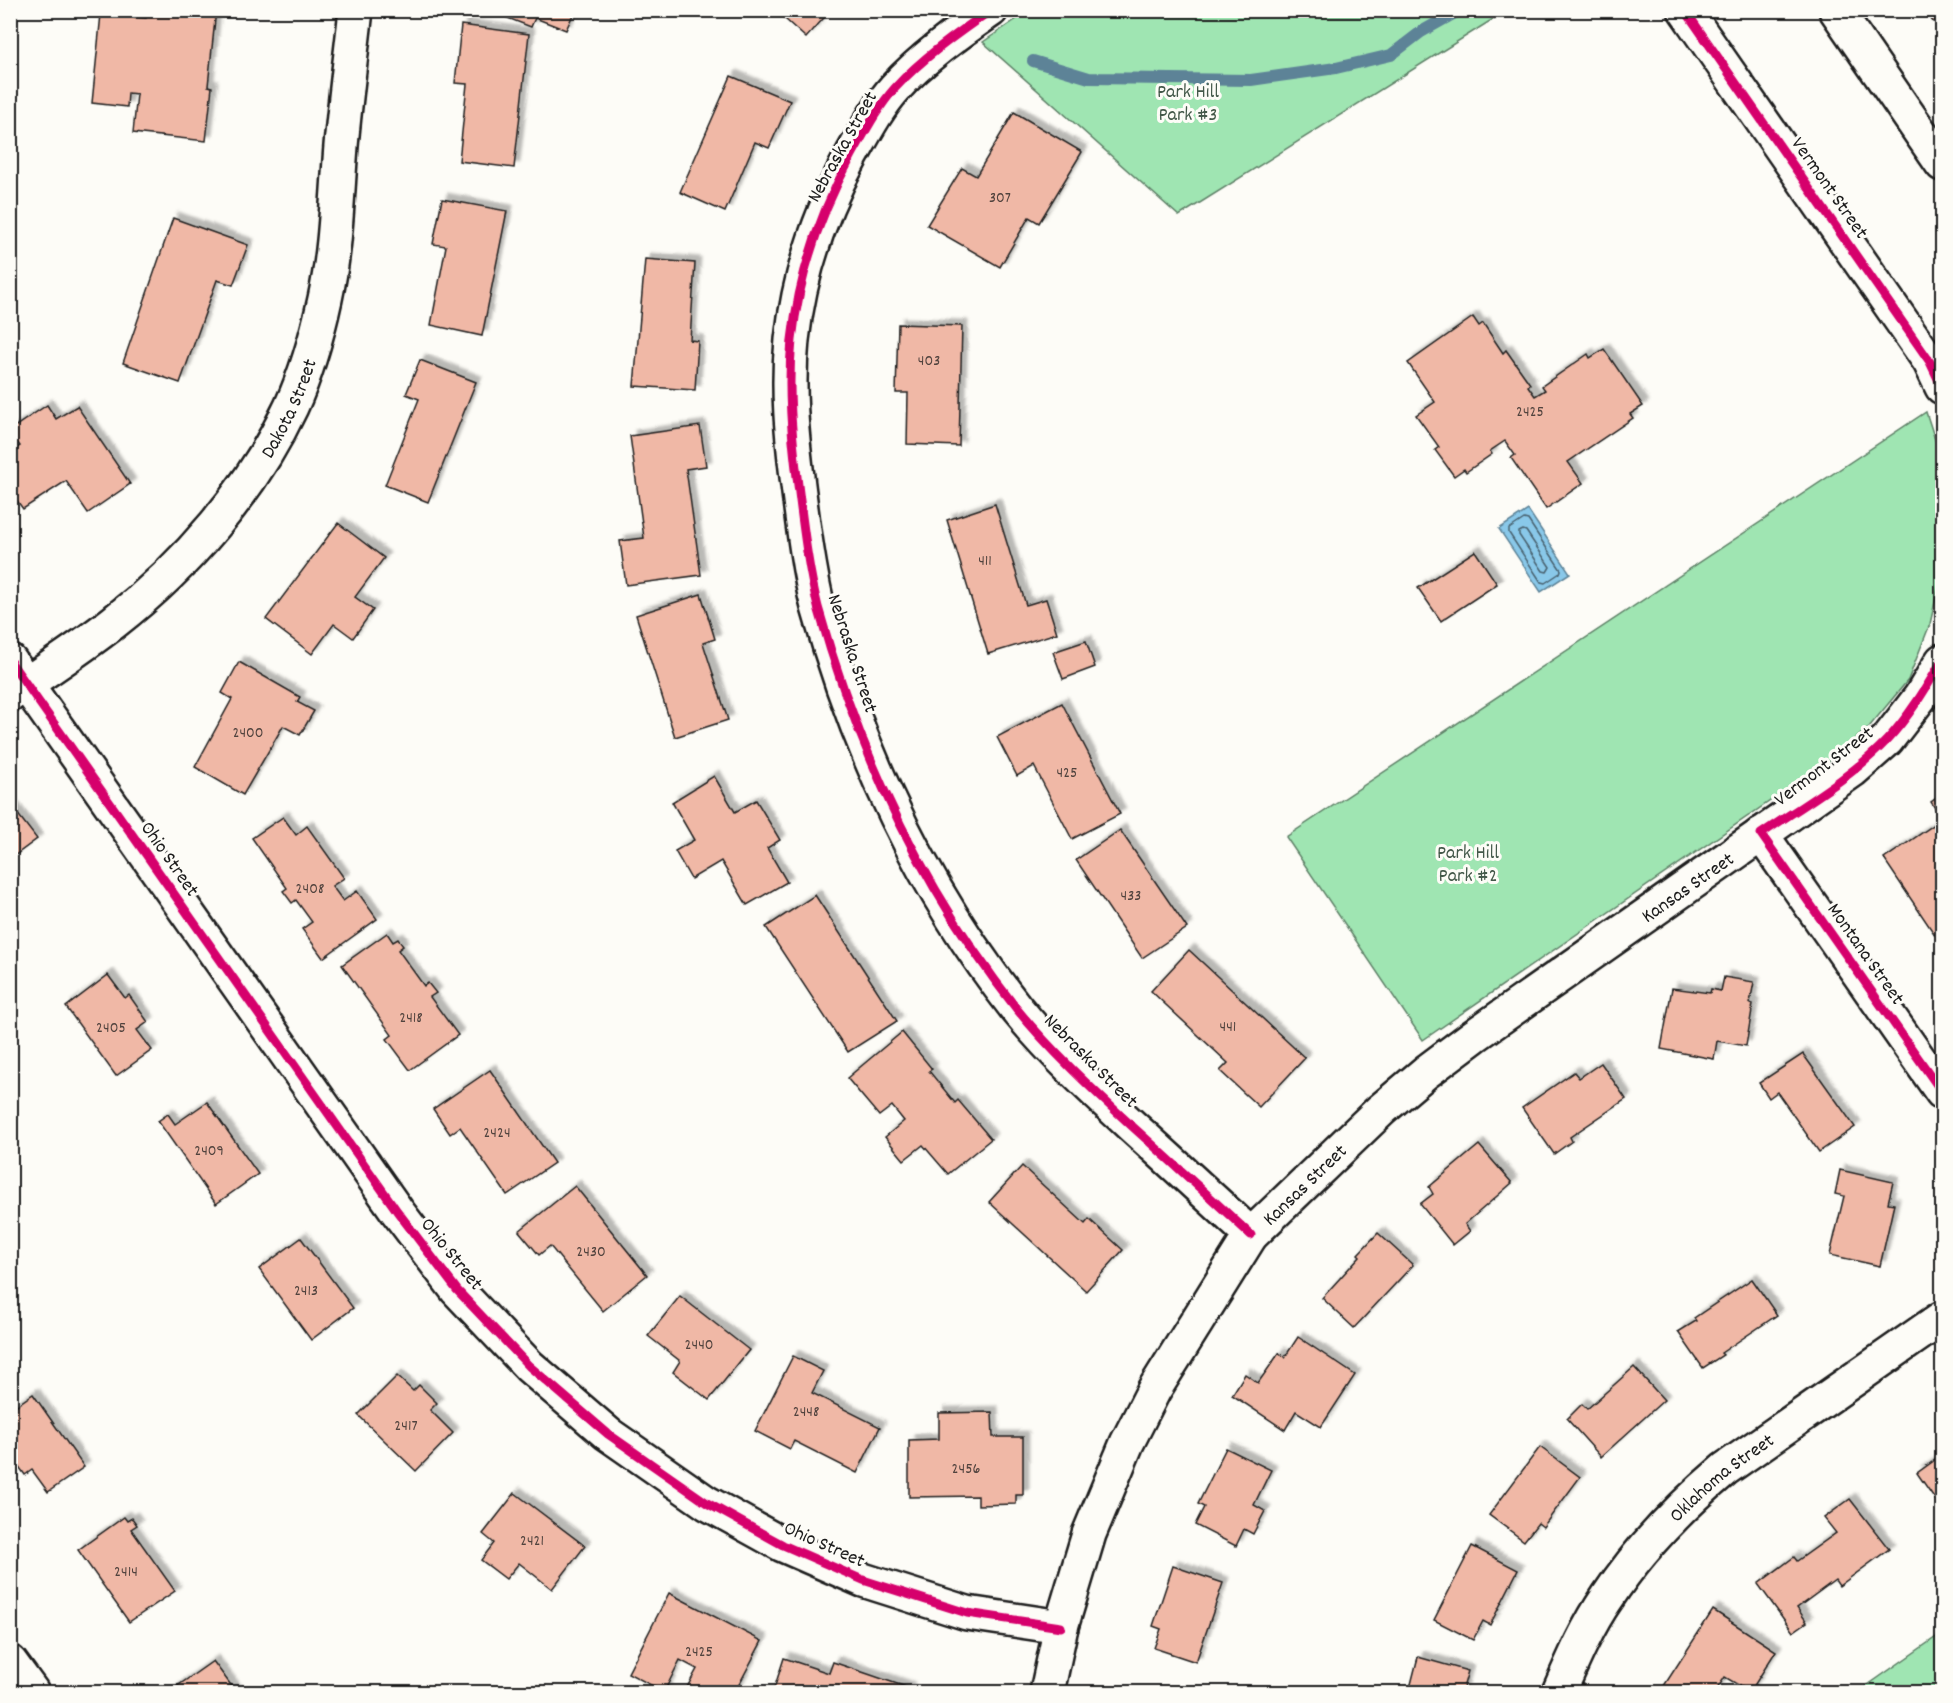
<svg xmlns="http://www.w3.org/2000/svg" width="1953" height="1703" font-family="Dekko,sans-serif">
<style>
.green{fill:#9fe5b2;stroke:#5e8067;stroke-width:1.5}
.water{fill:#89c8e9;stroke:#5d8397;stroke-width:1.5}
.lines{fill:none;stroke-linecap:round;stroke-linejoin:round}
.shore{stroke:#48616e;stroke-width:1.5}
.stream{stroke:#5d8397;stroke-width:12}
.building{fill:#f0b8a6;stroke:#1c1c1c;stroke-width:1.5;filter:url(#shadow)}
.minor-casing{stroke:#1c1c1c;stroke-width:38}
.major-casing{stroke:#1c1c1c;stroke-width:38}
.minor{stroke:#fdfcf7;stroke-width:33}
.major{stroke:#fdfcf7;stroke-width:33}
.cycleway-casing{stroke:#fdfcf7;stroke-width:13}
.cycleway{stroke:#d6006c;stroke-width:9}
.labels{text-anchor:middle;stroke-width:6;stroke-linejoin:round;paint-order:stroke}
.number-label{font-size:16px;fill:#51433e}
.park-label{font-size:20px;fill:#435849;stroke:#fdfcf7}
.street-label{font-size:20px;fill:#1c1c1c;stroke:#fdfcf7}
</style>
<defs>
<filter id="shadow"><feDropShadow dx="5.5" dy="-5.5" stdDeviation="1.5" flood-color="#0004"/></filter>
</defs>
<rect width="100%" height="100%" fill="#fdfcf7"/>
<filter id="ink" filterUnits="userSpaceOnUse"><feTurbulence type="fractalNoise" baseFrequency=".0167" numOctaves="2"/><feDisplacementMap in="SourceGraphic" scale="12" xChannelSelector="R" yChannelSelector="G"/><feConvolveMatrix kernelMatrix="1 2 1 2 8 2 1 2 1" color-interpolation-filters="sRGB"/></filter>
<g filter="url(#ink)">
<g class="green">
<polygon points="1030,10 1506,10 1506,11 1179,216 983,42"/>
<polygon points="1926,412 1940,455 1942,472 1942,571 1930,624 1908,680 1869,727 1837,755 1423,1040 1286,837"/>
<polygon points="1942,1633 1942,1692 1858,1692"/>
</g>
<polygon class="water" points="1528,510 1570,573 1541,592 1499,529"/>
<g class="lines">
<g class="shore">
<polygon points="1524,519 1528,520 1561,570 1560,573 1545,583 1541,582 1509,533 1509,529"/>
<polygon points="1523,530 1526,531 1550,567 1547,572 1543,571 1519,535 1519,532"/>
</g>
<polyline class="stream" points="1033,61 1089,78 1251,80 1336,68 1391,55 1421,32 1460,10"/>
</g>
<g class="building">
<polygon points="147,10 216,10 208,86 212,87 206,141 133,133 137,94 128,93 127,107 92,103 101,14 146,18"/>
<polygon points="487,10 575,10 566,30 535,18 531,27"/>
<polygon points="775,10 831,10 806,38"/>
<polygon points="1925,10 1942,10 1942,28 1941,29 1936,20 1933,22"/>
<polygon points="461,25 529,34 514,168 459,161 467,84 455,83"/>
<polygon points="731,76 790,101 769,148 755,142 725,212 680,192"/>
<polygon points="1014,112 1082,152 1039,223 1029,217 1000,267 927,225 962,168 976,176"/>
<polygon points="442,199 507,211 482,336 431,325 446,246 433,244"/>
<polygon points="173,218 248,245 233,285 217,280 180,383 123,363"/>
<polygon points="645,259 695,263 690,340 698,341 695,390 634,386"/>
<polygon points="1473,317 1479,326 1483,323 1503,353 1506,350 1530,384 1528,386 1535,396 1545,390 1542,386 1588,354 1590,358 1604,349 1643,406 1630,414 1633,418 1568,462 1583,483 1546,509 1511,458 1515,455 1505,441 1490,451 1492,454 1466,472 1464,469 1454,476 1435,450 1439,447 1416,415 1435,402 1408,363"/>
<polygon points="898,324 962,326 959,446 907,444 908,393 896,393"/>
<polygon points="420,360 476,382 428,502 385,485 419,399 406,394"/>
<polygon points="47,405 56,419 77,406 130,484 88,513 66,481 23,509 10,491 10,452 20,446 10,433 10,430"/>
<polygon points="700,426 706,466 686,469 701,575 626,585 620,541 644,538 630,436"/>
<polygon points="995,504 1026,605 1046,599 1057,633 988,654 947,520"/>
<polygon points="338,523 384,558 355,597 373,610 353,638 334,624 312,654 266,619"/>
<polygon points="1475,551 1497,584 1441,621 1418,588"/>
<polygon points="701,594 715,639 703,643 728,720 675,737 636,615"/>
<polygon points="1086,641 1095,667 1063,679 1053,652"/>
<polygon points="239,662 300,697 297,702 314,711 300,735 283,726 243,795 195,767 232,699 222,693"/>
<polygon points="1062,703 1120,814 1072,839 1034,766 1017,776 997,737"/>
<polygon points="714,776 735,812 756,800 780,840 767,848 787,882 747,905 721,861 691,879 675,851 694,840 672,802"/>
<polygon points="1942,794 1942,930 1935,935 1884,859 1942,819 1931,802"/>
<polygon points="10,804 37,839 10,859"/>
<polygon points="283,817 296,835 307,826 344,878 332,886 343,901 357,891 377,919 323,958 302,929 312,922 296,900 292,903 283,891 287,888 252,838"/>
<polygon points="1120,830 1187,928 1142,958 1076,860"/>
<polygon points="815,895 897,1021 848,1052 766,927"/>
<polygon points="387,933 393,942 398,939 403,946 398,950 424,986 428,983 436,993 430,997 458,1035 410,1070 387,1039 392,1035 342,965"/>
<polygon points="1189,950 1305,1058 1259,1107 1220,1071 1228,1063 1151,991"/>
<polygon points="108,975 125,998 129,995 148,1022 137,1030 152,1050 116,1076 66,1007"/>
<polygon points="1724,977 1754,982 1750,1003 1753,1004 1746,1046 1717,1041 1714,1059 1661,1049 1672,988 1710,993 1711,989 1721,991"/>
<polygon points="902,1032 932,1069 929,1071 955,1103 958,1100 991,1139 948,1174 923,1145 904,1160 885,1137 904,1121 892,1106 879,1116 847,1078"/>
<polygon points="1803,1054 1855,1127 1819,1152 1777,1092 1769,1098 1759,1083"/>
<polygon points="1601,1063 1626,1099 1570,1137 1572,1141 1554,1154 1522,1108 1574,1072 1579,1078"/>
<polygon points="490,1070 554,1163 507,1195 460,1127 450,1134 433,1109"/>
<polygon points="207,1102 258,1174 216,1204 158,1121 168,1114 175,1124"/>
<polygon points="1479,1145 1512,1183 1465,1224 1470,1231 1453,1245 1420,1204 1433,1194 1429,1187"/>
<polygon points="1022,1166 1085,1224 1089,1219 1123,1250 1086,1291 989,1202"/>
<polygon points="1840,1170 1893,1182 1888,1203 1894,1204 1880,1266 1830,1255 1844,1196 1835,1194"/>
<polygon points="575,1186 647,1275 603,1311 550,1246 539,1255 519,1231"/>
<polygon points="1378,1233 1413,1265 1354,1328 1322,1298 1360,1256 1358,1254"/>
<polygon points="301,1238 353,1308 311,1340 259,1269"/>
<polygon points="1752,1279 1777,1315 1721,1353 1723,1355 1703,1368 1678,1332 1696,1321 1694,1318"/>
<polygon points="680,1296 749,1350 709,1400 673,1372 680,1361 648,1336"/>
<polygon points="1298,1337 1355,1375 1321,1427 1296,1411 1285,1430 1232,1395 1245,1374 1258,1383 1279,1353 1285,1357"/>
<polygon points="793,1356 823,1371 812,1393 880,1427 857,1473 794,1441 790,1449 755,1431"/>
<polygon points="1634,1367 1664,1400 1601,1457 1567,1419 1582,1404 1587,1409"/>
<polygon points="397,1376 413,1391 419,1385 437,1403 430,1410 453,1433 416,1471 358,1415"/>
<polygon points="33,1394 84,1467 48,1492 32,1470 25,1475 10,1454 10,1410"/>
<polygon points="992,1412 993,1437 1023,1437 1023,1495 1016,1495 1016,1504 978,1505 978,1496 909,1497 909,1440 939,1439 939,1413"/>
<polygon points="1540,1447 1580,1477 1543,1527 1538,1523 1524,1541 1489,1515"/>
<polygon points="1226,1448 1271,1470 1254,1505 1265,1511 1253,1534 1244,1529 1236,1546 1195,1525 1204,1507 1198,1504"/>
<polygon points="1942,1455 1942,1509 1917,1473"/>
<polygon points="515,1493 585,1546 552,1589 519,1563 506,1579 481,1560 494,1543 483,1534"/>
<polygon points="1850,1499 1889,1549 1839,1586 1835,1580 1797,1608 1807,1622 1793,1632 1758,1584 1794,1557 1797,1561 1836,1533 1824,1518"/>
<polygon points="124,1517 127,1521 132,1518 137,1525 131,1529 175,1591 129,1622 78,1550"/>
<polygon points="1472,1546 1518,1570 1490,1625 1483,1621 1473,1640 1434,1620"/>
<polygon points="1173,1566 1223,1583 1196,1662 1154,1648 1161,1629 1153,1626"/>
<polygon points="669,1593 762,1641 735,1692 685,1691 697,1669 680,1660 664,1692 628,1673"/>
<polygon points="1713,1610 1776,1651 1750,1692 1725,1677 1715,1692 1660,1692"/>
<polygon points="1418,1657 1468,1671 1462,1692 1409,1692"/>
<polygon points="784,1658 829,1673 833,1662 909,1688 908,1692 773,1692"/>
<polygon points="213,1661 236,1692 169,1692"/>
</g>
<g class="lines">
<g class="minor-casing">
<g id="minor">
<path d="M 991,10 C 959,32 921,59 895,88 C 878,107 865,132 852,155 C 820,213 799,274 792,340 C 787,389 792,437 798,485 C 803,524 808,568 818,607 C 858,751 923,890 1016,1008 C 1051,1051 1092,1089 1133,1127 C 1173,1163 1212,1199 1251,1235"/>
<polyline points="1685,10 1930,362 1942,387"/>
<polyline points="1836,10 1942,164"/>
<polyline points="10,661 397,1211 457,1290 529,1366 608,1434 707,1503 783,1545 863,1580 967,1613 1061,1627"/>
<path id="s1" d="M 10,695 C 45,671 81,648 114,622 C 186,566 252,490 291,407 C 307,372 317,336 325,299 C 336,249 337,197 341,146 C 345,101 351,55 356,10"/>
<polyline points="1761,834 1942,1092"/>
<path id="s2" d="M 1047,1692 L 1061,1627 L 1089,1534 L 1127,1443 L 1154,1390 L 1251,1235 L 1381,1110 L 1426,1072 L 1474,1036 L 1853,770 L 1887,740 L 1921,696 L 1942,661"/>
<path id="s3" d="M 1559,1692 C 1573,1660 1587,1627 1607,1598 C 1639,1549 1680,1507 1725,1469 L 1942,1318"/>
</g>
</g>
<g class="major-casing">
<polyline id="major" points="10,1662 32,1692"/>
</g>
<use href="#minor" class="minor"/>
<use href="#major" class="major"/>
<g class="cycleway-casing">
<g id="cycleway">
<path d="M 991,10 C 959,32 921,59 895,88 C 878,107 865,132 852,155 C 820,213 799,274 792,340 C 787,389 792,437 798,485 C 803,524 808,568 818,607 C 858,751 923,890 1016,1008 C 1051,1051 1092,1089 1133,1127 C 1173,1163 1212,1199 1251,1235"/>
<polyline points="1685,10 1930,362 1942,387"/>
<polyline points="10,661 397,1211 457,1290 529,1366 608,1434 707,1503 783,1545 863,1580 967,1613 1061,1627"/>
<path d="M 1942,661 C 1926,688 1909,717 1887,740 C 1852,777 1803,805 1761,834 L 1942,1092"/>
</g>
</g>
<use href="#cycleway" class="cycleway"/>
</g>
</g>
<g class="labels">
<g class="number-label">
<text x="1000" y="202">307</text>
<text x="929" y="365">403</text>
<text x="1530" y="416">2425</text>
<text x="985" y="565">411</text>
<text x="248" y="737">2400</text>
<text x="1067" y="777">425</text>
<text x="310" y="893">2408</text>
<text x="1131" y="900">433</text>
<text x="411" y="1022">2418</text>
<text x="1228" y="1031">441</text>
<text x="111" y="1032">2405</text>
<text x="497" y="1137">2424</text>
<text x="209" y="1155">2409</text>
<text x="591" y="1256">2430</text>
<text x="306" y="1295">2413</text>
<text x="699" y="1349">2440</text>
<text x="806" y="1416">2448</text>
<text x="406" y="1430">2417</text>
<text x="966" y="1473">2456</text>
<text x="532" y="1545">2421</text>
<text x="126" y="1576">2414</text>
<text x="699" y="1656">2425</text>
</g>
<g class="park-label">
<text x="1188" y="97">Park Hill<tspan x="1188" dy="23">Park #3</tspan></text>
<text x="1468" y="858">Park Hill<tspan x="1468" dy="23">Park #2</tspan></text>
</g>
<g class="street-label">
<text transform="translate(841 146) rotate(-61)" y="7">Nebraska Street</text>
<text transform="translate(1831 187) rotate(55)" y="7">Vermont Street</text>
<text dy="7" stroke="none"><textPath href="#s1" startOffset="406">Dakota Street</textPath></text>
<text transform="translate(854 653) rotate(72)" y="7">Nebraska Street</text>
<text transform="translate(1823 765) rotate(-37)" y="7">Vermont Street</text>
<text transform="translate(171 858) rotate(55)" y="7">Ohio Street</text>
<text dy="7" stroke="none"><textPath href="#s2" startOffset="1064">Kansas Street</textPath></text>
<text transform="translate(1867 953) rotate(55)" y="7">Montana Street</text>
<text transform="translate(1092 1060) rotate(45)" y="7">Nebraska Street</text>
<text dy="7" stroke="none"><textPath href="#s2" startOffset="578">Kansas Street</textPath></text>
<text transform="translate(453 1253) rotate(51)" y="7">Ohio Street</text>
<text dy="7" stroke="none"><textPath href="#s3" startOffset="273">Oklahoma Street</textPath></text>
<text transform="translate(825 1543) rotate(24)" y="7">Ohio Street</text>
</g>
</g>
<rect width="1953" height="1703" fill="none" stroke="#fdfcf7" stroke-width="36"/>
<rect x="18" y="18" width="1917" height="1667" fill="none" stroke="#1c1c1c" stroke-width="2" filter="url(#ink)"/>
</svg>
